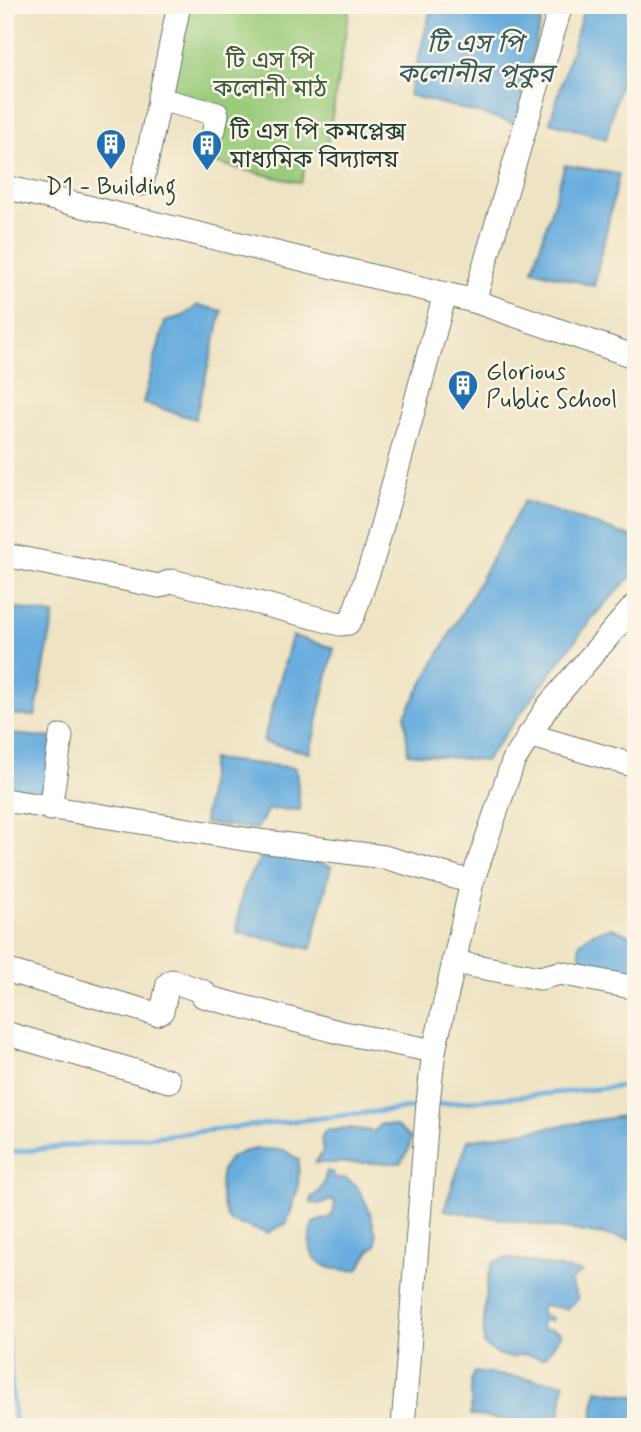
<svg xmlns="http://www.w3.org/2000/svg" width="641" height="1432" font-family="Mynerve,'Noto Sans Bengali',sans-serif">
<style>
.green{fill:#9acc7c;stroke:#5c8458;stroke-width:2}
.water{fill:#69adde;stroke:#447589;stroke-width:2}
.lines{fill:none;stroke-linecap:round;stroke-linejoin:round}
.stream{stroke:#69adde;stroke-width:5}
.minor-casing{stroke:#677766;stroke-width:25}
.minor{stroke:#fff;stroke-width:23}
.labels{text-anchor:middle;stroke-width:5;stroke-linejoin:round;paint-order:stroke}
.park-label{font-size:24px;fill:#385a42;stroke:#fcf5e5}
.poi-label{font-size:24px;fill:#1f3d34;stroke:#fcf5e5;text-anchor:start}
.water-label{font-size:26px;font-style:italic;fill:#32595e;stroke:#fcf5e5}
</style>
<rect width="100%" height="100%" fill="#fcf5e5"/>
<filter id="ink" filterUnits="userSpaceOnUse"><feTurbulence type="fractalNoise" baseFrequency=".0143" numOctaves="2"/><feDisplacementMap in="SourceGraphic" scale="14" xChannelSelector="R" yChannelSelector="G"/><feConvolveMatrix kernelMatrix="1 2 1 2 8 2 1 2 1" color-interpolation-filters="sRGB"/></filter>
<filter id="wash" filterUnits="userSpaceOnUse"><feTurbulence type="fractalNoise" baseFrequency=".00686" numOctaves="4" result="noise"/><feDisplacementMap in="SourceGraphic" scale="28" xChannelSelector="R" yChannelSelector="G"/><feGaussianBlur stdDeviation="1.57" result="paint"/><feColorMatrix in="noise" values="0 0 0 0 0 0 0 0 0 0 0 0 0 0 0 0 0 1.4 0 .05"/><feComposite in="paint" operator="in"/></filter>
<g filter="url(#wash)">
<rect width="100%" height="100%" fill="#eee3c3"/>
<polygon class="green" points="180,5 350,5 326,153 309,150 301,183 206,161 215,115 159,100"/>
<g class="water">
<polygon points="432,5 545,5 515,123 409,95"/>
<polygon points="585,5 636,5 636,21 606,139 550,122"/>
<polygon points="565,165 619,174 594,286 533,270"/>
<polygon points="198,305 222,311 195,419 143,403 165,321 183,316"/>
<polygon points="524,501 636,538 634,573 593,617 485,761 408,753 405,715"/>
<polygon points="5,606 54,615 35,716 5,714"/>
<polygon points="292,636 334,648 310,753 263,742"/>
<polygon points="10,734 53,738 44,804 5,795 5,758"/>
<polygon points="212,759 296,768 300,810 268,809 257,829 204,823"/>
<path d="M 266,850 L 331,866 L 311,949 L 237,932 C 239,894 244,882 266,850 Z"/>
<path d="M 612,928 L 636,938 L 636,978 C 614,974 573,974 580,942 L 593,933 Z"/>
<polygon points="636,1114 636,1240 444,1210 468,1140"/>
<path d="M 381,1124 L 396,1126 L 411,1138 L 409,1149 L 400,1163 L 315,1163 L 323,1151 C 322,1141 318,1137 328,1129 L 334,1131 C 346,1125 361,1131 375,1131 Z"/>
<path d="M 257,1149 L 284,1150 L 299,1160 L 298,1188 L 287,1223 L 267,1233 L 229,1221 C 224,1212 223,1205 221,1194 C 217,1165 228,1153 257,1149 Z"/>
<path d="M 327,1171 L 334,1173 L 333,1178 C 354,1174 362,1194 369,1210 C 373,1218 372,1226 376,1233 L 376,1245 C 365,1251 366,1262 357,1270 C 323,1272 301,1259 313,1223 C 328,1216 333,1223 335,1201 L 333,1200 L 318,1204 L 311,1203 L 311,1197 C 323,1192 324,1181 327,1171 Z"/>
<path d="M 508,1258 L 582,1272 L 570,1281 L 578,1299 L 567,1309 L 544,1305 L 541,1308 L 541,1314 L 552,1318 L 551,1321 L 544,1320 L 541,1323 L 543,1330 L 550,1329 L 561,1333 L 561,1335 L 546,1356 L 540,1358 C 529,1355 522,1352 511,1358 L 498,1354 L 484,1345 C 483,1325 485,1281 493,1262 Z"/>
<polygon points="474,1372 564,1383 560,1415 553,1416 547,1426 471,1415 471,1379"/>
<polygon points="597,1390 636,1396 636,1427 591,1427"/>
</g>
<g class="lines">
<g class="stream">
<polyline points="433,1105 636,1085"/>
<polyline points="5,1153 420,1107"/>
<polyline points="5,1311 15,1427"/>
</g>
</g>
</g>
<g filter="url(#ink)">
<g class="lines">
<g class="minor-casing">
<g id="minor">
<polyline points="159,99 217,114 214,130"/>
<polyline points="142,184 179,5"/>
<polyline points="5,187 474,301 636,357"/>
<polyline points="474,301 561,5"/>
<polyline points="5,555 159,586 172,581 340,624 348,623 353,616 374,555 445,294"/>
<polyline points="529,735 636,766"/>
<polyline points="5,800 244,839 384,857 472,882"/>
<polyline points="50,809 61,736"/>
<polyline points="453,962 540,978 560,973 636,988"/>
<polyline points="5,970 156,1014 162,1011 168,984 172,981 204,992 203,996 339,1032 434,1051"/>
<polyline points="5,1033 169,1081"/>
<polyline points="403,1427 428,1102 434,1051 472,882 513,762 548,706 636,604"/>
</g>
</g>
<use href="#minor" class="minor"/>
</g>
</g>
<defs>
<g id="building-pin" transform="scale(1.575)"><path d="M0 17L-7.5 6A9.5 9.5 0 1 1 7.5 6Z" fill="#1f6fb2" stroke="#fcf5e5"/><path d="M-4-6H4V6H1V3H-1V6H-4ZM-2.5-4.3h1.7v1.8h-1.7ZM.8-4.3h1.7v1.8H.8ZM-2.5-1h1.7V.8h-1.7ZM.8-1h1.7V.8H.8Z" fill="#fff"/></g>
</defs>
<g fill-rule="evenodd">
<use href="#building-pin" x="111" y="144"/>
<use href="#building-pin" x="207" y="145"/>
<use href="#building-pin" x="463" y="385"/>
</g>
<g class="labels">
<g class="park-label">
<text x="270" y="68">টি এস পি<tspan x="270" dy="28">কলোনী মাঠ</tspan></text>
</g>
<g class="poi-label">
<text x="230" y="139">টি এস পি কমপ্লেক্স<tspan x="230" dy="28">মাধ্যমিক বিদ্যালয়</tspan></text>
<text x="111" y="194" text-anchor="middle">D1 - Building</text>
<text x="486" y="379">Glorious<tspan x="486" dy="28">Public School</tspan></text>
</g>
<g class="water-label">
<text x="475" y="52">টি এস পি<tspan x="475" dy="30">কলোনীর পুকুর</tspan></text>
</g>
</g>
<rect width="641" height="1432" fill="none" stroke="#fcf5e5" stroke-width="28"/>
</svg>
